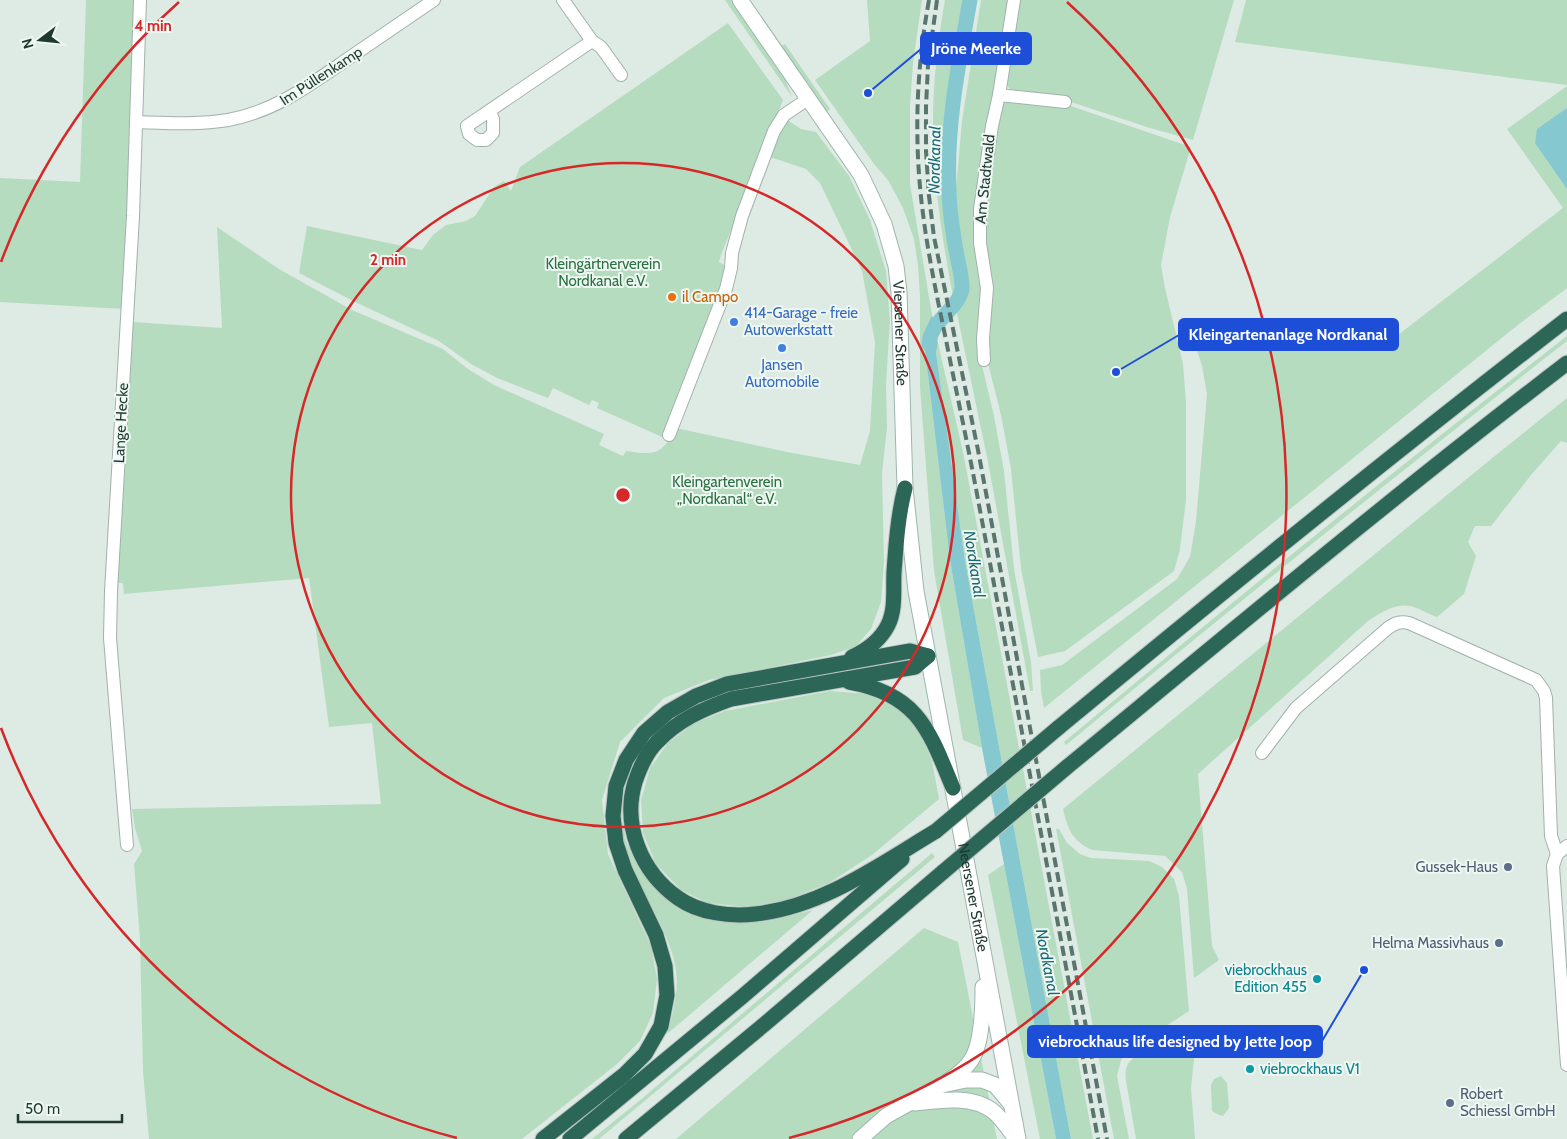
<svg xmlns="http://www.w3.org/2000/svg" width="1567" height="1139" font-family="Cabin,sans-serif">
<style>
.green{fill:#b6dcbf}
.water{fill:#85c8d0}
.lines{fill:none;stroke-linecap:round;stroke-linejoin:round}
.canal{stroke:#85c8d0;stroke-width:15}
.street-casing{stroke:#a1b1ab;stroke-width:14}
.secondary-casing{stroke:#9db6ac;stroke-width:17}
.highway-casing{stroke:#bcc4c1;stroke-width:17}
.street{stroke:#fff;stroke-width:12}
.secondary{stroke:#fff;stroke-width:15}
.highway{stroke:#2b6657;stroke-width:15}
.rail{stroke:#59756d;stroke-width:4;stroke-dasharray:10 5;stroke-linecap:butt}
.highway-bridge-casing{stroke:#bcc4c1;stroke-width:17;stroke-linecap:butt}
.highway-bridge{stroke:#2b6657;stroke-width:15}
.ring{fill:none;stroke:#d62828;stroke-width:2.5}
.food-dot{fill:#e8710a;stroke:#eef7f2;stroke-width:2}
.shop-dot{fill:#3f7fe0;stroke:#eef7f2;stroke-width:2}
.service-dot{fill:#5c6f8a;stroke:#eef7f2;stroke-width:2}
.culture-dot{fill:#0f9aa8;stroke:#eef7f2;stroke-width:2}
.labels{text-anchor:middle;stroke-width:4;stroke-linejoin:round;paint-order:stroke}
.street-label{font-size:15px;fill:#1f3931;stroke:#eef7f2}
.park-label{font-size:15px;fill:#2a7042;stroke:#eef7f2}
.food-label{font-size:15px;fill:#c56008;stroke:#eef7f2;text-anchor:start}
.shop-label{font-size:15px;fill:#366cbe;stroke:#eef7f2;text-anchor:start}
.service-label{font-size:15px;fill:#4e5e75;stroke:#eef7f2;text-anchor:end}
.culture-label{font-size:15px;fill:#0d838f;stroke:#eef7f2;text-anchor:end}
.water-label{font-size:16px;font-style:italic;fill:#1a6975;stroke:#eef7f2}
.centre{fill:#d62828;stroke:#eef7f2;stroke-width:2.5}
.ring-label{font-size:15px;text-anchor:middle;font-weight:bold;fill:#d62828;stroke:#eef7f2;stroke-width:4;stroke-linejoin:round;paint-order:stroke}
.leader{fill:none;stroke:#1d4ed8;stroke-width:2}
.callout-dot{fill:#1d4ed8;stroke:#eef7f2;stroke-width:2}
.callout{fill:#1d4ed8;stroke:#1d4ed8;stroke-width:2}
.callout-label{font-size:16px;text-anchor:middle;font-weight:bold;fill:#fff}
</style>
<rect width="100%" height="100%" fill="#deeae4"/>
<g class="green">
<polygon points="86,0 135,0 124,309 0,302 0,178 80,182"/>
<polygon points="725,0 732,0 782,72 792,97"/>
<polygon points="867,0 922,0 913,63 910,107 910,184 932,315 926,328 925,350 950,560 982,748 963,740 934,571 920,387 920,296 918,265 914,239 903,208 888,180 874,164 815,80 870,41"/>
<path d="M 945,0 L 963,0 L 953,55 L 943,152 L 944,191 L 949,234 L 957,281 L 953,296 C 942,239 933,180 933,122 C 933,81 938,40 945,0 Z"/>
<polygon points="981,0 1010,0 982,166 983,289 981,361 994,416 1004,471 1014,569 1031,662 1033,691 1030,691 988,462 956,309 966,297 968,287 958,230 955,191 957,179 962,121"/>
<polygon points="1018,0 1234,0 1193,140 1150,128 1065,100 1010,89 1004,81"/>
<polygon points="1246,0 1567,0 1567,85 1235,42"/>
<polygon points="728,23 783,100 721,255 719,262 726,266 721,288 666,433 662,437 597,408 599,403 592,400 589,405 553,388 548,398 497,378 471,364 439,341 355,302 299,273 307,226 422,250 433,235 446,225 466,221 475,216 494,187 504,181 511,191 520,167"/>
<polygon points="785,44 830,109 827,112 781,46"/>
<polygon points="1567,86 1567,288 1519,324 1044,708 1041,691 1040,670 1062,665 1177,579 1190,557 1196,521 1207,394 1202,366 1187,319 1372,342 1394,338 1563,208 1507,129"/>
<polygon points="1003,100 1065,104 1191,147 1170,217 1161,265 1165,288 1183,364 1186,403 1186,500 1180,549 1174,571 1065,651 1038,657 1021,568 1011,469 1001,415 989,367 987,340 983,212"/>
<path d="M 786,119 L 801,129 L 816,132 L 849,176 L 870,220 L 886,271 L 890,320 L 886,385 L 887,428 L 882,473 L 884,561 L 881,602 L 871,629 L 855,647 L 831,655 L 709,680 L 664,698 L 620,742 L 602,800 L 608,854 L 651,946 L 657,979 L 653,1013 L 640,1041 L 617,1064 L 522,1139 L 149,1139 L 143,1071 L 140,939 L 134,864 L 142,851 L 135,828 L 132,809 L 381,804 L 372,723 L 329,727 L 309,578 L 124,594 L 123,583 L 116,583 L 133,322 L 222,328 L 217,227 L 279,269 L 352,310 L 443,349 L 468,369 L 494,385 L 604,434 L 599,445 L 623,456 L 626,451 C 655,455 661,456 676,428 L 792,453 L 860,465 L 870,431 L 875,342 L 862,271 L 820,183 L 806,169 L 770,157 L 777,131 Z"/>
<path d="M 1567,336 L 1567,341 C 1398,473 1232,608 1066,745 L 1064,742 C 1229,604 1397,468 1567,336 Z"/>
<polygon points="938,343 963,452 1093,1139 1071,1139 965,561 936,352"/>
<path d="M 1567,398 L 1567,443 L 1561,441 L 1531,475 L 1491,526 L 1475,526 L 1468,542 L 1476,556 L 1464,594 L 1437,617 C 1428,614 1419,608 1410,606 C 1395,603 1380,613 1368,621 L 1198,774 L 1212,946 L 1219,960 L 1194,978 L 1187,889 L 1182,872 L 1165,856 L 1092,850 C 1072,841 1068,829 1063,809 L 1496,455 Z"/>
<polygon points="830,691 868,694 899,709 919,730 932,761 939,799 872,855 829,883 786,900 747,907 708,903 681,890 656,864 643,833 641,800 650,768 668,743 693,724 725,711"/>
<path d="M 621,815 L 626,841 L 638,867 L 659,893 L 697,917 L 733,923 L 770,921 L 813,910 L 667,1034 C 673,1013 679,992 676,970 C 669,925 634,885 622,842 C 620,834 621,823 621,815 Z"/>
<polygon points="1056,829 1059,829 1067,843 1080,854 1091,858 1149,861 1162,867 1174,879 1179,896 1189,1011 1131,1049 1121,1060 1117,1076 1129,1139 1114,1139"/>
<polygon points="932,853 935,857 641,1104 599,1139 592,1139 639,1101"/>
<polygon points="1004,864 1056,1139 1040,1139 988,875"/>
<polygon points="924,928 958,942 997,1139 676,1139"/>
<path d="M 1192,1026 L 1194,1059 L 1191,1088 L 1195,1139 L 1136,1139 L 1126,1081 C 1125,1076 1125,1071 1127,1066 C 1132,1053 1178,1033 1192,1026 Z"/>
<polygon points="1221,1076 1227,1083 1229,1108 1223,1116 1219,1115 1212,1111 1211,1085 1214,1079"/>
</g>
<g class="water">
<polygon points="1567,108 1567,189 1535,143 1537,129"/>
<polygon points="932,315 938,343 936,352 965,561 1071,1139 1056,1139 982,748 950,560 925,350 926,328"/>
</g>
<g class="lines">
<path class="canal" d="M 929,344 C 930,320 963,306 962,286 C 962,277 959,266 957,256 C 953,234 949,211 949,189 C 946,125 959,62 970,0"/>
<g class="street-casing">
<g id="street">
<polyline points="563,0 592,41 601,47 621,75"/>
<polyline points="999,95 1065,102"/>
<polyline points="490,112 493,119 493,133 486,140 477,140 469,134 467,126 592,41"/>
<path d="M 136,122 C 167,123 198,125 228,120 C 276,111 310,85 349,58 C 377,39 406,19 434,0"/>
<polyline points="984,360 983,338 987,288 980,243 980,209 992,126 999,95 1014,0"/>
<polyline points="669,435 726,289 731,268 732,253 742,216 774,131 784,115 808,99"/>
<path d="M 1262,753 L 1296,708 L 1388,628 C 1395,623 1400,621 1409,623 L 1536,680 L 1544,691 L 1546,698 L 1551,836 L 1557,854"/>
<polyline points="127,845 110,638 111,591 133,216 140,0"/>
<polyline points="1567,846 1557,854 1553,866 1567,1065"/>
</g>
</g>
<g class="secondary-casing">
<g id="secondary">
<path id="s1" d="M 740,0 L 861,175 L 884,224 L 896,266 L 899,292 L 905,488 L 916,591 L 1018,1139"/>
<path d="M 947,1082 C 957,1075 967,1068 973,1057 C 982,1040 983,1007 983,987"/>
<path d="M 915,1103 C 940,1100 973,1095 994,1112 C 1003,1120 1009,1129 1016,1139"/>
<polyline points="860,1139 886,1116 942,1085 966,1080 982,1080 995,1085 1011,1104"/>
</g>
</g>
<g class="highway-casing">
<g id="highway">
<path d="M 928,656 L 915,667 L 731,699 C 703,709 678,720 657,742 C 646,753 640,767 635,782 C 622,825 641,872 678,898 C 699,913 730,917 755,914 C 822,907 879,865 936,831"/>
<path d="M 852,657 C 867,650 880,641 888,625 C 896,609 893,589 894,572 C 896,544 898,515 905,488"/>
<path d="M 849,682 C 918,694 929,730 953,788"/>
<path d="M 1058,728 C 1226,589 1395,452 1567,319"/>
<path d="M 1067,767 C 1232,631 1397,493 1567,363"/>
<polyline points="543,1139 624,1075 645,1054 661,1026 667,995 665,966 656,935 625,870 616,843 613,816 616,786 626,760 644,733 668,712 696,696 727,684 910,651 928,656"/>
<polyline points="570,1139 743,996 902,859"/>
<polyline points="626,1139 766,1023 943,872"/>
</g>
</g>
<use href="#street" class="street"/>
<use href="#secondary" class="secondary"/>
<use href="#highway" class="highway"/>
<g class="rail">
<path d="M 929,0 C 917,65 914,131 921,197 C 926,245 936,292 946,340 C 957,395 969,450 979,505 C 1019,716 1059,928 1098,1139"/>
<polyline points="937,0 928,65 926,107 926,151 929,196 934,237 978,450 1107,1139"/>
</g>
<g class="highway-bridge-casing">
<g id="highway-bridge">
<polyline points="936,831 1058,728"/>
<polyline points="943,872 1067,767"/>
</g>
</g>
<use href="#highway-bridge" class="highway-bridge"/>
</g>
<g class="ring">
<circle cx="623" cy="495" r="332"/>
<path d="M457 1138A664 664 0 0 1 1 728M1 262A664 664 0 0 1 179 2M1067 2A664 664 0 0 1 789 1138"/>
</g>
<circle class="food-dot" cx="672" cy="297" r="5"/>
<g class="shop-dot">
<circle cx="734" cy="322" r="5"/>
<circle cx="782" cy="348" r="5"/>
</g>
<g class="service-dot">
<circle cx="1508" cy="867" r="5"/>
<circle cx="1499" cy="943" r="5"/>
<circle cx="1450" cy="1103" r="5"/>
</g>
<g class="culture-dot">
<circle cx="1317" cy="979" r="5"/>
<circle cx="1250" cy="1069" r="5"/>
</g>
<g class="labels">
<g class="street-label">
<text transform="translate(321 76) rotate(-33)" y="5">Im Püllenkamp</text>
<text transform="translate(985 179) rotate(-84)" y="5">Am Stadtwald</text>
<text dy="5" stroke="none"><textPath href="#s1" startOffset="378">Viersener Straße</textPath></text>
<text transform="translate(121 423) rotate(-87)" y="5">Lange Hecke</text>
<text dy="5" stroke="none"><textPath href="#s1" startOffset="948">Neersener Straße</textPath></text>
</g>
<g class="park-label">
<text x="603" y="269">Kleingärtnerverein<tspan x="603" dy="17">Nordkanal e.V.</tspan></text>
<text x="727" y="487">Kleingartenverein<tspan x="727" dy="17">„Nordkanal“ e.V.</tspan></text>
</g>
<g class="food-label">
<text x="682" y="302">il Campo</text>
</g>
<g class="shop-label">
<text x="744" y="318">414-Garage - freie<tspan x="744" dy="17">Autowerkstatt</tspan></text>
<text x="782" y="370" text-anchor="middle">Jansen<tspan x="782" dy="17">Automobile</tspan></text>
</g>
<g class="service-label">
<text x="1498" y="872">Gussek-Haus</text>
<text x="1489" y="948">Helma Massivhaus</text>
<text x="1460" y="1099" text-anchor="start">Robert<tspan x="1460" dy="17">Schiessl GmbH</tspan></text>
</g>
<g class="culture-label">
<text x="1307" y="975">viebrockhaus<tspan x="1307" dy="17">Edition 455</tspan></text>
<text x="1260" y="1074" text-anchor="start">viebrockhaus V1</text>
</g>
<g class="water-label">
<text transform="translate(934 160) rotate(-89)" y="6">Nordkanal</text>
<text transform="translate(975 564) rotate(81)" y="6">Nordkanal</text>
<text transform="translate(1048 962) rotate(79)" y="6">Nordkanal</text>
</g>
</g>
<circle cx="623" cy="495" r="8" class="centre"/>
<g class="ring-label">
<text x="153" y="31">4 min</text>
<text x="388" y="265">2 min</text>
</g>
<path class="leader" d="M868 93L921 49M1116 372L1179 335M1364 970L1322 1041"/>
<g class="callout-dot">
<circle cx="868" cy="93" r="5"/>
<circle cx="1116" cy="372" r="5"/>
<circle cx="1364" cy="970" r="5"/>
</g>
<g class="callout">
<rect x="921" y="33" width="110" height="31" rx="5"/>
<rect x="1179" y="319" width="219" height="31" rx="5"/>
<rect x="1028" y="1026" width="294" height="31" rx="5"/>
</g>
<g class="callout-label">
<text x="976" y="54">Jröne Meerke</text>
<text x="1288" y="340">Kleingartenanlage Nordkanal</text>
<text x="1175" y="1047">viebrockhaus life designed by Jette Joop</text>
</g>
<g transform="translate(40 40) rotate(254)" stroke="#eef7f2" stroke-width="4" paint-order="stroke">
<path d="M0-4L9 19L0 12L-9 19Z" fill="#1f3931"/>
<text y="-8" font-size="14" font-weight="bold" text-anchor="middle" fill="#1f3931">N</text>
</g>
<path d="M18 1114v8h104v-8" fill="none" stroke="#1f3931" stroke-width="2.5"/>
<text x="25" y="1114" font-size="15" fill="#1f3931" stroke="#eef7f2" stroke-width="4" paint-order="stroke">50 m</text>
</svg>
